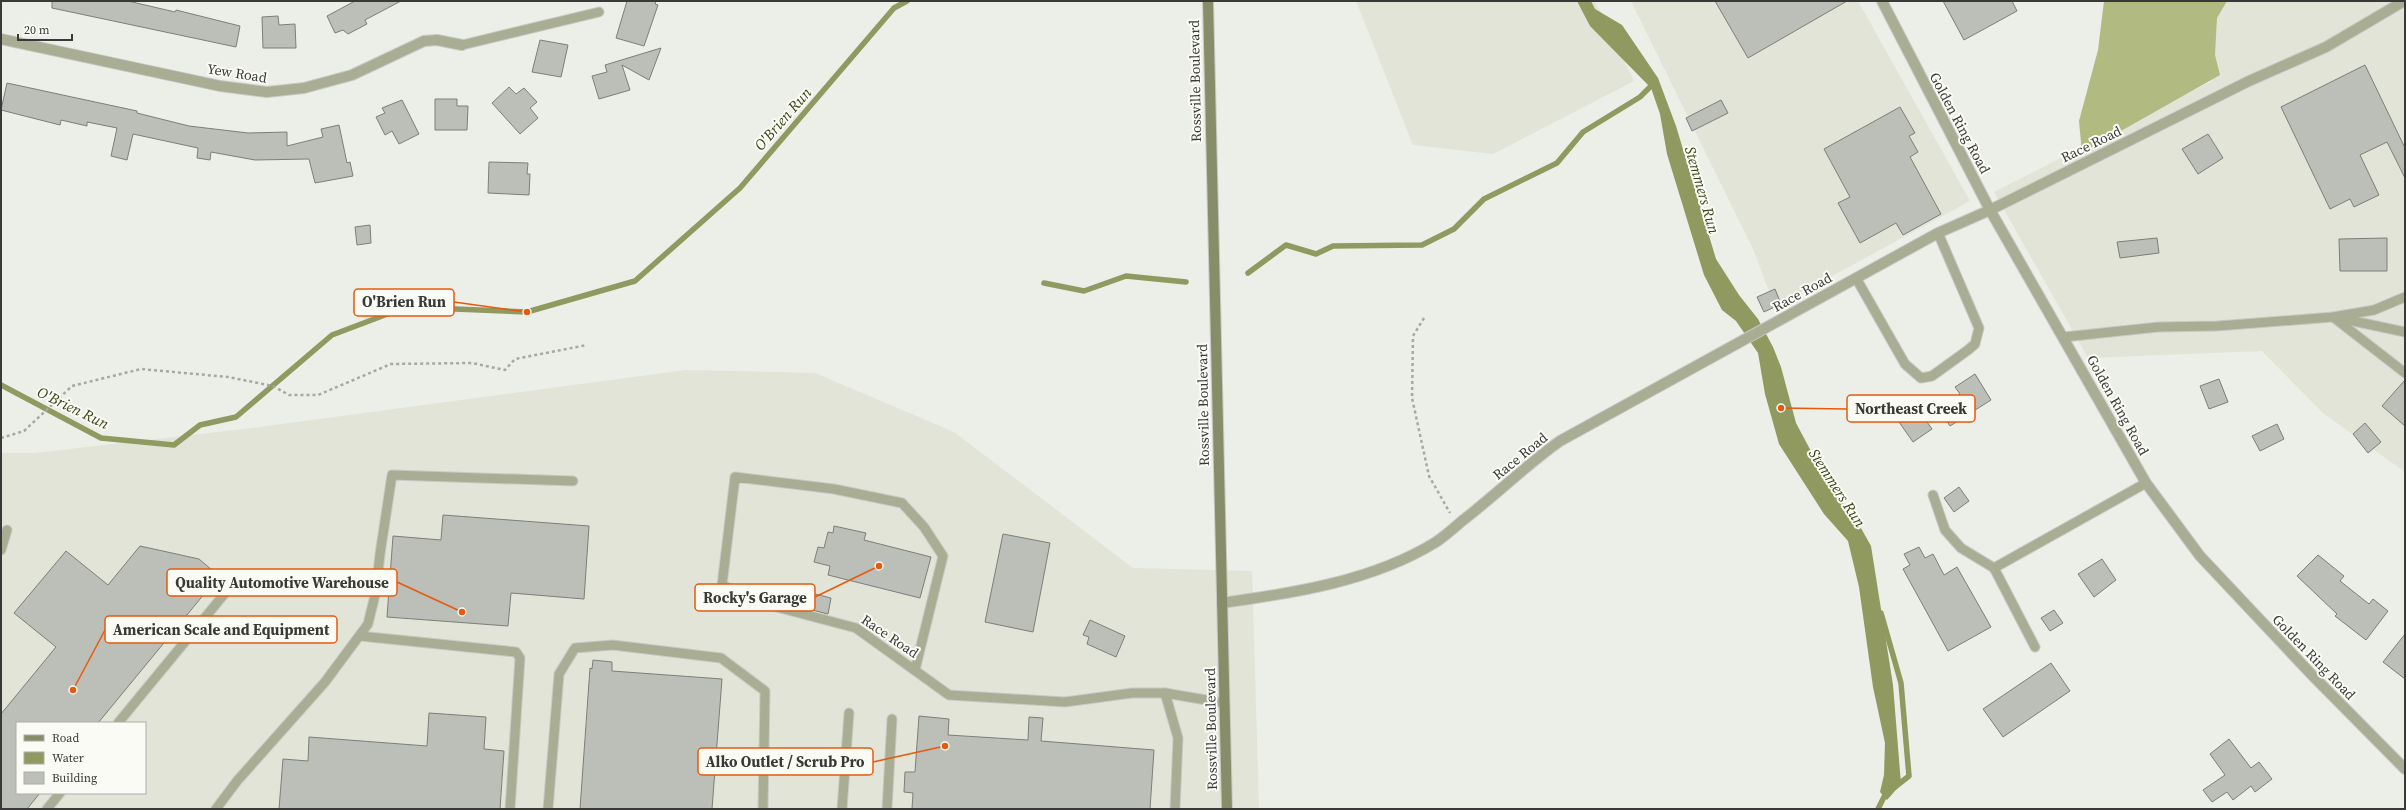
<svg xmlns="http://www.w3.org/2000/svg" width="2406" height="810" font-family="'Source Serif 4',serif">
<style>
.built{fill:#e1e4d7;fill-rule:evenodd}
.forest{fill:#b1bb81}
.water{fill:#8f9960}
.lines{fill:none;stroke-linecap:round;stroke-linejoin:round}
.stream{stroke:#8f9960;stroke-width:5.5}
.building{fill:#bcbeb8;stroke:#7d7e79}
.service-casing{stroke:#c8cac5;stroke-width:11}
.minor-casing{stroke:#c8cac5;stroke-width:12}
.secondary-casing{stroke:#c8cac5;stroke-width:12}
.path{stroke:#a6a8a3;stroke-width:2.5;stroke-dasharray:3 3;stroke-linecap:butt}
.service{stroke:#a8ad94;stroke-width:9}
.minor{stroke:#a8ad94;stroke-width:10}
.secondary{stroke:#868d68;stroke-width:10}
.labels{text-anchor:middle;stroke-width:4;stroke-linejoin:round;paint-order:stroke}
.street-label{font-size:14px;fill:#393937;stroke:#fafbf5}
.water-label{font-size:15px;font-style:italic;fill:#3c4317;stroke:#fafbf5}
.leader{fill:none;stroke:#e8590c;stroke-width:1.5}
.callout-dot{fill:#e8590c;stroke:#fafbf5;stroke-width:1.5}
.callout{fill:#fafbf5;stroke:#e8590c;stroke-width:1.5}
.callout-label{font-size:15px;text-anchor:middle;font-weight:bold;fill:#393937}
</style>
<rect width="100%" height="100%" fill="#eceee8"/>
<g class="built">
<polygon points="1356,1 1595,1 1634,81 1493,154 1413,145"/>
<polygon points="1631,1 1858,1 1970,201 1775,307 1753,249"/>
<polygon points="2165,1 2405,1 2405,472 2323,413 2262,351 2088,358 1994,192 2212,81"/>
<path d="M 686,370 L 815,373 L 954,432 L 1133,568 L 1252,571 L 1259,809 L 1,809 L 1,453 L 35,453 L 244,429 ZM 17,723 L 145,723 L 145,793 L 17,793 Z"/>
</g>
<polygon class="forest" points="2104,1 2227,1 2217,18 2215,55 2220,75 2082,153 2079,121 2098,50"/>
<polygon class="water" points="1577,1 1591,1 1595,9 1622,25 1658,78 1676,126 1716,259 1739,295 1758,319 1773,347 1781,367 1796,423 1829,485 1857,521 1871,546 1893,685 1901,784 1887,800 1880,792 1884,775 1885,743 1873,687 1859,587 1848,541 1824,514 1779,444 1765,394 1758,353 1736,321 1722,310 1704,275 1667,154 1660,114 1651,88 1590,26"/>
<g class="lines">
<g class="stream">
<polyline points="1248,273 1286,245 1316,254 1333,246 1422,245 1454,229 1484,199 1557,163 1583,132 1640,97 1655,82"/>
<polyline points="1044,283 1084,291 1126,276 1186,282"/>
<polyline points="1,385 101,438 174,445 200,425 236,417 332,335 406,307 527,312 635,281 740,188 894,8 907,1"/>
<polyline points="1881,613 1901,683 1909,776 1895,787"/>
<polyline points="1878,809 1884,797 1889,793"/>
</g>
</g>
<g class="building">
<polygon points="52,1 128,1 175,12 176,10 240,26 236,47 52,8"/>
<polygon points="355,1 401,1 365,20 367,24 348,34 343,30 335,33 327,16"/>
<polygon points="627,1 656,1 655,4 658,5 644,46 616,38"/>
<polygon points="1715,1 1847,1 1748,58"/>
<polygon points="1943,1 2012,1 2017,11 1964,40"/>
<polygon points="278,16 279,25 295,24 296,48 263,48 262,17"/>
<polygon points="540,40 568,45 561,77 532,72"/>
<polygon points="661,48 649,80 622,65 630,90 599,99 592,76 607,72 605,65"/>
<polygon points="2365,65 2405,148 2405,178 2387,142 2360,155 2379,195 2354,207 2350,199 2330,209 2281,107"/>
<polygon points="7,83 137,111 137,113 189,126 248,133 287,132 287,146 323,137 321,129 339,125 347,163 350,162 353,176 315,183 309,159 255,160 211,152 210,160 197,158 198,148 133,134 127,160 111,156 117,128 87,122 87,126 61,120 60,125 1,110"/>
<polygon points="509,87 516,94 524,88 537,102 530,108 538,118 520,134 492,103"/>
<polygon points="435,99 457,99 457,106 468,106 467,130 435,130"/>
<polygon points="402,100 419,134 399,144 392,131 385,135 376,117 385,113 382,108"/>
<polygon points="1721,100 1728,113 1692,131 1686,118"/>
<polygon points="1900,107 1915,133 1909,136 1918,152 1910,157 1941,214 1903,235 1896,223 1860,243 1838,203 1850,197 1824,149"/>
<polygon points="2208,134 2223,158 2198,174 2182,149"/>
<polygon points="489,162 528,163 527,174 530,174 529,195 488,193"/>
<polygon points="370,225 371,243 357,245 355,227"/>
<polygon points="2157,238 2159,253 2120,258 2117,242"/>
<polygon points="2387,238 2387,271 2340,271 2339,239"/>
<polygon points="1775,289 1781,304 1764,312 1757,297"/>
<polygon points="1975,374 1991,400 1950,426 1940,411 1960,394 1955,387"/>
<polygon points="2219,379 2228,402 2209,409 2200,386"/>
<polygon points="2405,380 2405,426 2382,406"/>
<polygon points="1918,409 1932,429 1913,442 1899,422"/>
<polygon points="2365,423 2381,442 2368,453 2353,434"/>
<polygon points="2277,424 2284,439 2260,451 2252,436"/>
<polygon points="1959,487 1969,501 1954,512 1944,498"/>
<polygon points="443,515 589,526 584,599 511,593 508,626 387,617 393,536 441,540"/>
<polygon points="834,526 866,533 864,540 931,557 920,598 828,575 830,566 814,562 818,547 824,548 828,532 833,533"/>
<polygon points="1003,534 1050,543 1033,632 985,622"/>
<polygon points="140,546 199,559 219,576 98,723 17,723 17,793 40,793 27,809 1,809 1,714 56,647 14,613 66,551 108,585"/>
<polygon points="1919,547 1925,558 1933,554 1944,575 1957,567 1991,627 1948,651 1903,569 1910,565 1904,554"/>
<polygon points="2318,555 2344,576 2340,581 2369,604 2373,599 2388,611 2366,640 2335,616 2337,614 2297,576"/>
<polygon points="2102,559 2116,580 2094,597 2078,574"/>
<polygon points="787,587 831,598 828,614 784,603"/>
<polygon points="2054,610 2063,623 2050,631 2041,618"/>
<polygon points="1090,620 1125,636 1116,657 1087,644 1089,637 1083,635"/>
<polygon points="2405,634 2405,679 2383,662"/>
<polygon points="593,660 612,662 612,671 722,679 712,809 580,809 590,668 592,669"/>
<polygon points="2051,663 2070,691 2003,737 1983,709"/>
<polygon points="429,713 486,717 484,749 504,751 500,809 279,809 283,759 308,761 309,737 427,746"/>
<polygon points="919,716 949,719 948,735 1028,740 1029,717 1043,718 1041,741 1154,750 1150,809 912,809 913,793 904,792 905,772 915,772"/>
<polygon points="2229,739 2251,768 2259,762 2272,779 2255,792 2251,786 2233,800 2227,792 2212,802 2203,790 2225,775 2210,754"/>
</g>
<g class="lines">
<g class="service-casing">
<g id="service">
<polyline points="462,45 599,12"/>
<polyline points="1856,278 1905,364 1921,378 1932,376 1968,350 1975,344 1979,328 1938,233"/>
<polyline points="2333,317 2405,373"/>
<polyline points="2339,318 2405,332"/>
<polyline points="2064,337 2158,327 2217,326 2333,317 2374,310 2405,297"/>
<polyline points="1933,495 1945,530 1961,548 1994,568 2035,647"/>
<polyline points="1,550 7,530"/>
<polyline points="1994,568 2146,483"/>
<polyline points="360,636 516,652 520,658 510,809"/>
<polyline points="915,670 943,556 924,527 902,503 834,489 735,477 722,585 762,603 856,628 949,695 1065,702 1132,693 1165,693 1224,703"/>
<polyline points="1165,693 1178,738 1175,809"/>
<polyline points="118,723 226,592"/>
<polyline points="47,809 60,793"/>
<polyline points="216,809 237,781 325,682 368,624 376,591 380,554 392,475 573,481"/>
<polyline points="548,809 559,674 575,648 613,645 721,658 765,691 763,809"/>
<polyline points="842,809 849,713"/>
<polyline points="887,809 892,719"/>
</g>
</g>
<g class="minor-casing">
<g id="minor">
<polyline points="1882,1 1990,210 2146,483 2200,556 2312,675 2405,769"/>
<polyline points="1,39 220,86 267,92 304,88 352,75 424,41 437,40 462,45"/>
<path d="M 1222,603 C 1294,593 1373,581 1436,542 C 1445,536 1454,528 1462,521 C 1496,495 1526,465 1560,441 L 1938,233 L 1990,210 L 2249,81 L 2326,47 L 2404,1"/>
</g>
</g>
<g class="secondary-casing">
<polyline id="secondary" points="1208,1 1227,809"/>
</g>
<g class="path">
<polyline points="1424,318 1413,336 1412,398 1429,476 1450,513"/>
<polyline points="1,438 24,431 72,386 141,369 228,377 273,386 289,395 318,395 391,364 472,363 505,370 515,359 587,345"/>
</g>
<use href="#service" class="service"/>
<use href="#minor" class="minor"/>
<use href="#secondary" class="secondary"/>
</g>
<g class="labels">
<g class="street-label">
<text transform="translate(237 73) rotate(9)" y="5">Yew Road</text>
<text transform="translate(1195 81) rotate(-91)" y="5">Rossville Boulevard</text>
<text transform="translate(1960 123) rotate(62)" y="5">Golden Ring Road</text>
<text transform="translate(2091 144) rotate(-26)" y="5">Race Road</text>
<text transform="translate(1802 292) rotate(-29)" y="5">Race Road</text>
<text transform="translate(1203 405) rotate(-91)" y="5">Rossville Boulevard</text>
<text transform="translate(2118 405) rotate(61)" y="5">Golden Ring Road</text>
<text transform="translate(1520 456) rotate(-39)" y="5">Race Road</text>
<text transform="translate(890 636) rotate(34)" y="5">Race Road</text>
<text transform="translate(2314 657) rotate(46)" y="5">Golden Ring Road</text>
<text transform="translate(1211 729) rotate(-91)" y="5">Rossville Boulevard</text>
</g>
<g class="water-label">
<text transform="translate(783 119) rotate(-49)" y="5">O'Brien Run</text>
<text transform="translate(1702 190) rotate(74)" y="5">Stemmers Run</text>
<text transform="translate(73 408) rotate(26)" y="5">O'Brien Run</text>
<text transform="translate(1837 488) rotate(57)" y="5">Stemmers Run</text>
</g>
</g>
<path class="leader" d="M527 312L454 302M1781 408L1847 409M462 612L397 582M879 566L815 597M73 690L105 630M945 746L873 762"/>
<g class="callout-dot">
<circle cx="527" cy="312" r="4"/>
<circle cx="1781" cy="408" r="4"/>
<circle cx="462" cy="612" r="4"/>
<circle cx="879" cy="566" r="4"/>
<circle cx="73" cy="690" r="4"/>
<circle cx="945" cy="746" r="4"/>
</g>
<g class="callout">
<rect x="354" y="289" width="100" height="27" rx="4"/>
<rect x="1847" y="395" width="128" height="27" rx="4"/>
<rect x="167" y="569" width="230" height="27" rx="4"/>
<rect x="695" y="584" width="120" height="27" rx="4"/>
<rect x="105" y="616" width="232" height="27" rx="4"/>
<rect x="698" y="748" width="175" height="27" rx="4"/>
</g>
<g class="callout-label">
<text x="404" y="307">O'Brien Run</text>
<text x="1911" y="414">Northeast Creek</text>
<text x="282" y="588">Quality Automotive Warehouse</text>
<text x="755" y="603">Rocky's Garage</text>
<text x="221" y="635">American Scale and Equipment</text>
<text x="785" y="767">Alko Outlet / Scrub Pro</text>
</g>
<rect width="2406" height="810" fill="none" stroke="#393937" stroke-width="4"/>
<rect x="16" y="722" width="130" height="72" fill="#fafbf5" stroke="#adada9"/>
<rect x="24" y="735" width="20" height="6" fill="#868d68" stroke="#adada9"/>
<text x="52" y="742" font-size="12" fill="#393937">Road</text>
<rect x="24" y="752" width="20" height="12" fill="#8f9960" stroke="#adada9"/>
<text x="52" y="762" font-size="12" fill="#393937">Water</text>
<rect x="24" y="772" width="20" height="12" fill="#bcbeb8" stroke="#adada9"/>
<text x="52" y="782" font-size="12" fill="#393937">Building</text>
<path d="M18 34v6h54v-6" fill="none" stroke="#393937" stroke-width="2"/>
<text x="24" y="34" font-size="12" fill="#393937" stroke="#fafbf5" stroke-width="3" paint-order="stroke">20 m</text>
</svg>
